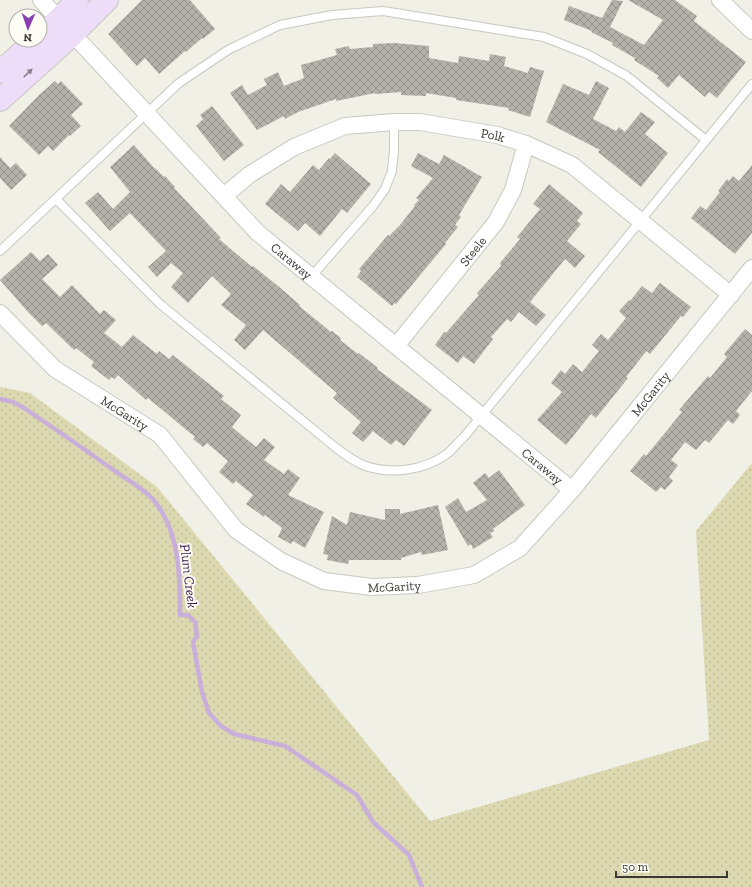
<svg xmlns="http://www.w3.org/2000/svg" width="752" height="887" font-family="'Zilla Slab',serif">
<style>
.grass{fill:url(#grass-dots)}
.lines{fill:none;stroke-linecap:round;stroke-linejoin:round}
.stream{stroke:#c9afda;stroke-width:4.5}
.building{fill:url(#building-cross-hatch)}
.lane-casing{stroke:#c8c8bf;stroke-width:10}
.street-casing{stroke:#c8c8bf;stroke-width:18}
.secondary-casing{stroke:#c8c8bf;stroke-width:24}
.lane{stroke:#fff;stroke-width:8}
.street{stroke:#fff;stroke-width:16}
.secondary{stroke:#eeddf9;stroke-width:22}
.oneway{fill:#8a828d}
.labels{text-anchor:middle;stroke-width:4;stroke-linejoin:round;paint-order:stroke}
.street-label{font-size:13px;fill:#383834;stroke:#fefdf5}
.water-label{font-size:14px;font-style:italic;fill:#3b1a4e;stroke:#fefdf5}
</style>
<defs>
<pattern id="grass-dots" width="8" height="8" patternUnits="userSpaceOnUse"><rect width="8" height="8" fill="#dcd9b0"/><path d="M2 2h.1M6 6h.1" fill="none" stroke="#bebb98" stroke-width="1.8" stroke-linecap="round"/></pattern>
<pattern id="building-cross-hatch" width="8" height="8" patternUnits="userSpaceOnUse"><rect width="8" height="8" fill="#b4b3ab"/><path d="M0 0l8 8M0 8l8-8" fill="none" stroke="#93938c"/></pattern>
</defs>
<rect width="100%" height="100%" fill="#f0f0e7"/>
<polygon class="grass" points="0,387 30,393 157,487 430,821 709,740 696,531 752,463 752,887 0,887"/>
<g class="lines">
<path class="stream" d="M 0,399 L 13,402 L 24,408 C 55,429 86,450 116,472 C 128,480 147,491 155,502 C 180,533 180,577 180,615 L 188,615 L 195,622 L 197,636 L 193,642 L 202,692 L 209,713 L 221,726 L 234,734 L 285,746 L 357,795 L 373,822 L 409,855 L 422,887"/>
</g>
<g class="building">
<polygon points="142,0 190,0 215,29 203,39 202,38 186,52 185,51 159,74 145,58 137,66 108,34"/>
<polygon points="612,0 623,1 610,27 644,45 663,20 628,0 675,0 697,16 694,21 746,62 717,98 709,92 705,97 679,75 668,88 657,78 659,76 634,60 635,58 612,45 613,43 591,32 592,31 564,20 569,6 602,18"/>
<polygon points="394,43 429,46 429,58 458,63 459,56 489,61 490,54 506,57 504,66 528,73 530,67 544,71 530,117 508,110 509,108 456,100 456,98 426,93 426,96 401,95 401,92 375,94 375,93 336,101 336,99 298,112 285,119 284,116 257,130 230,93 242,85 248,95 267,85 264,79 278,72 284,86 304,78 301,65 337,55 335,49 349,46 350,49 373,47 373,44"/>
<polygon points="55,81 58,84 61,81 83,104 71,115 81,126 70,136 69,135 53,151 48,146 39,155 9,126 38,96"/>
<polygon points="596,81 609,88 593,119 616,131 619,127 625,132 641,112 655,122 645,134 668,153 641,187 598,152 600,150 546,122 563,84 589,95"/>
<polygon points="212,106 244,145 224,161 196,126 203,119 200,115"/>
<polygon points="134,145 155,169 155,168 164,177 165,176 175,187 174,188 221,238 219,239 252,267 253,266 278,286 300,305 299,306 331,332 332,331 341,338 340,340 358,354 359,353 378,368 377,369 432,410 404,446 396,440 391,445 373,431 363,442 352,433 361,422 333,398 337,393 263,330 245,350 234,340 246,325 221,305 231,294 212,276 188,303 171,287 183,273 171,263 157,277 148,267 166,251 130,213 110,231 85,203 98,192 113,209 130,192 110,167"/>
<polygon points="335,153 371,184 347,213 342,209 320,236 305,223 298,231 265,204 281,184 290,192 313,165 319,170 329,158 330,159"/>
<polygon points="418,153 439,164 444,155 482,177 459,215 461,217 455,225 458,227 445,243 446,244 396,304 394,303 392,306 357,277 361,271 359,269 388,235 389,236 400,225 415,206 414,205 419,200 416,198 433,178 411,166"/>
<polygon points="0,157 10,168 16,163 27,175 11,190 0,178"/>
<polygon points="752,165 752,233 735,254 691,218 700,206 706,210 720,192 718,191 727,179 729,181 733,176 739,181"/>
<polygon points="549,184 583,213 577,221 581,224 567,241 585,256 575,268 565,259 530,302 546,315 536,326 519,312 511,322 507,319 491,337 493,339 474,364 463,356 458,363 435,345 444,332 446,333 451,327 479,295 477,293 501,266 500,263 520,239 517,237 540,209 533,204"/>
<polygon points="31,252 40,261 48,254 58,265 42,279 60,297 72,285 100,314 104,310 116,320 104,333 122,347 133,335 157,354 159,351 169,359 173,355 224,396 221,399 241,415 232,427 256,447 264,438 275,447 264,460 284,474 288,469 300,478 288,495 324,512 305,548 293,541 291,544 278,537 282,528 265,515 264,517 246,504 253,495 236,481 233,484 219,472 228,461 207,443 203,447 193,439 195,437 148,398 146,400 118,375 115,379 111,377 109,380 91,366 94,362 76,348 74,350 46,323 42,326 28,312 0,280"/>
<polygon points="660,283 691,307 683,317 681,316 650,354 647,351 644,354 626,377 628,378 596,418 591,414 566,445 537,420 562,392 551,383 561,370 565,374 573,364 582,372 599,351 592,345 601,334 608,340 626,318 619,311 629,300 630,301 642,286 652,293"/>
<polygon points="745,329 752,335 752,391 736,411 740,415 733,424 728,420 709,443 705,440 696,450 685,442 671,460 678,465 669,477 673,481 665,490 661,487 656,492 630,471 644,454 646,456 682,412 679,410 708,376 710,378 727,357 724,354"/>
<polygon points="499,470 525,505 493,529 494,531 490,533 493,537 473,549 471,544 468,546 445,507 458,498 466,512 487,500 473,483 485,473 489,478"/>
<polygon points="438,505 448,550 422,555 421,552 401,558 401,560 349,560 348,564 327,560 328,555 323,554 332,516 347,525 350,512 385,520 385,509 400,509 400,514"/>
</g>
<g class="lines">
<g class="lane-casing">
<g id="lane">
<path d="M 56,199 L 160,304 L 335,447 C 344,454 353,461 363,465 C 389,475 424,471 447,454 C 453,449 458,442 464,437 L 752,84"/>
<polyline points="0,251 179,83 228,50 280,25 332,15 383,11 544,37 587,54 627,76 706,140"/>
<polyline points="311,277 373,206 385,189 392,171 394,151 394,122"/>
</g>
</g>
<g class="street-casing">
<g id="street">
<path id="s1" d="M 41,0 L 258,233 L 572,490"/>
<polyline points="720,0 752,31"/>
<path id="s2" d="M 224,196 L 249,175 L 294,147 L 345,126 L 394,122 L 420,122 L 497,135 L 526,144 L 572,165 L 731,295"/>
<path id="s3" d="M 0,313 L 55,369 L 160,435 L 236,530 L 281,561 L 324,581 L 372,587 L 418,585 L 474,575 L 520,548 L 572,490 L 752,268"/>
<path id="s4" d="M 396,346 L 496,222 L 513,190 L 526,144"/>
</g>
</g>
<g class="secondary-casing">
<g id="secondary">
<polyline points="40,36 59,19 77,0"/>
<polyline points="0,72 36,40"/>
<polyline points="0,100 73,34 107,0"/>
</g>
</g>
<use href="#lane" class="lane"/>
<use href="#street" class="street"/>
<use href="#secondary" class="secondary"/>
</g>
<defs><path id="oneway-solid" d="M-6-.8H1V-3.2L6.5 0L1 3.2V.8H-6Z"/></defs>
<use class="oneway" href="#oneway-solid" transform="translate(28 73) rotate(-43)"/>
<g class="labels">
<g class="street-label">
<text dy="5" stroke="none"><textPath href="#s2" startOffset="290">Polk</textPath></text>
<text dy="5" stroke="none"><textPath href="#s4" startOffset="122">Steele</textPath></text>
<text dy="5" stroke="none"><textPath href="#s1" startOffset="362">Caraway</textPath></text>
<text dy="5" stroke="none"><textPath href="#s3" startOffset="833">McGarity</textPath></text>
<text dy="5" stroke="none"><textPath href="#s3" startOffset="161">McGarity</textPath></text>
<text dy="5" stroke="none"><textPath href="#s1" startOffset="686">Caraway</textPath></text>
<text dy="5" stroke="none"><textPath href="#s3" startOffset="497">McGarity</textPath></text>
</g>
<g class="water-label">
<text transform="translate(189 576) rotate(83)" y="5">Plum Creek</text>
</g>
</g>
<g transform="translate(28 28) rotate(182)"><circle r="19" fill="#fefdf5" stroke="#afaea8"/>
<path d="M0-3L7 15L0 10L-7 15Z" fill="#893fb1"/>
<text y="-6" font-size="11" font-weight="bold" text-anchor="middle" fill="#383834">N</text>
</g>
<path d="M616 871v6h111v-6" fill="none" stroke="#383834" stroke-width="2"/>
<text x="622" y="871" font-size="12" fill="#383834" stroke="#fefdf5" stroke-width="3" paint-order="stroke">50 m</text>
</svg>
